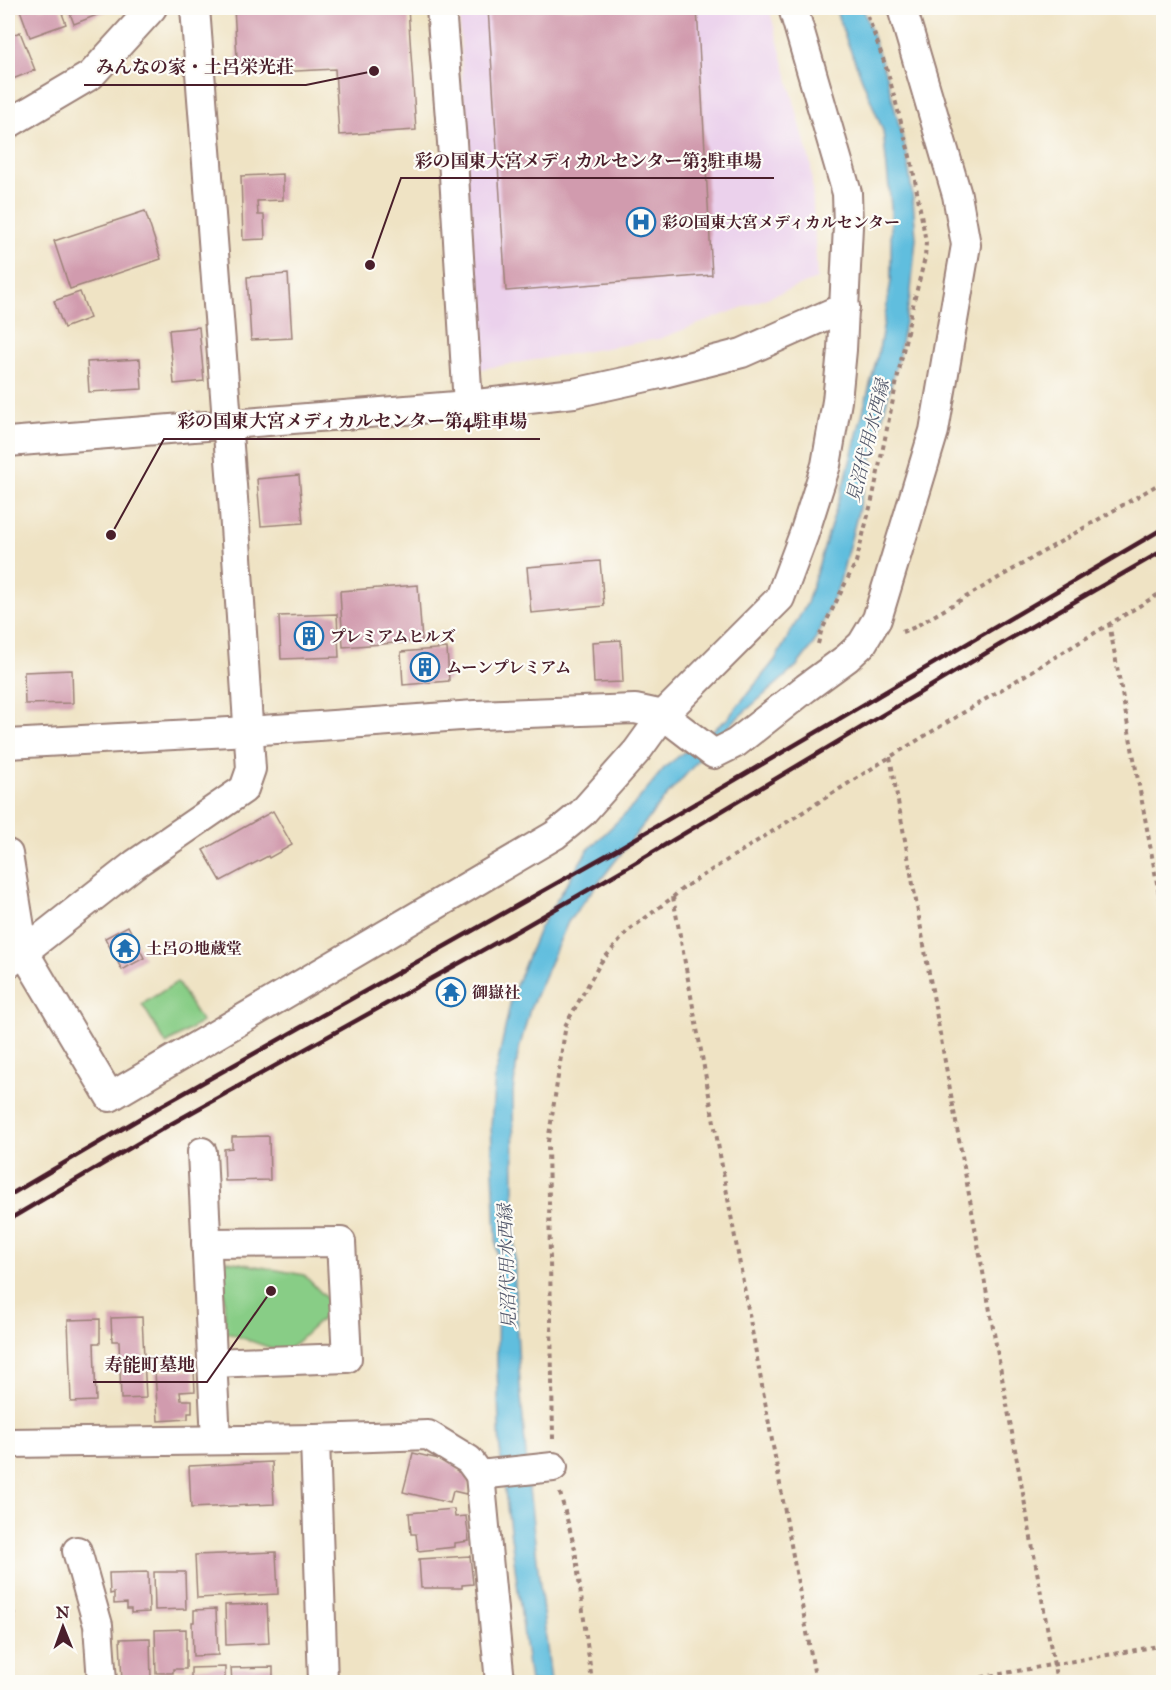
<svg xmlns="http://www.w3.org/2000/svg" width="1171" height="1690" font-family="'IM FELL Great Primer','Noto Serif JP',serif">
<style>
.built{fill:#ebd1ec}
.green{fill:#88cd86;stroke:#697658;stroke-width:1.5}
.water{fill:#60bede;stroke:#556e84;stroke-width:1.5}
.building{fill:#d19bae}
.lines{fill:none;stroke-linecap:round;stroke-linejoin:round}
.minor-casing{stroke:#9c8178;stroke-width:32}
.path{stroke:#9c8178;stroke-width:4;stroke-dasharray:4.5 4.5;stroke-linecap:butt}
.minor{stroke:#fff;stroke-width:28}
.rail{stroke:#4a1f2b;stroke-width:4.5}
.labels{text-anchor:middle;stroke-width:4.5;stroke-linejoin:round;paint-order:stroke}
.poi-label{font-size:16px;font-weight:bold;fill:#4a1f2b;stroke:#fdfcf7;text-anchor:start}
.water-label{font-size:18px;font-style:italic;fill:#52576a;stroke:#fdfcf7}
.leader{fill:none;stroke:#4a1f2b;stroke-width:2}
.callout-dot{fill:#4a1f2b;stroke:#fdfcf7;stroke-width:2}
.callout-label{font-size:18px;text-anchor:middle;font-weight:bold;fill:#4a1f2b;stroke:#fdfcf7;stroke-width:4.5;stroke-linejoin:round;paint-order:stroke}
</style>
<rect width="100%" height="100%" fill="#fdfcf7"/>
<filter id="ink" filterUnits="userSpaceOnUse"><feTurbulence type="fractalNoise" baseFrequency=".0167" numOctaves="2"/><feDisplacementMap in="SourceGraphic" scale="12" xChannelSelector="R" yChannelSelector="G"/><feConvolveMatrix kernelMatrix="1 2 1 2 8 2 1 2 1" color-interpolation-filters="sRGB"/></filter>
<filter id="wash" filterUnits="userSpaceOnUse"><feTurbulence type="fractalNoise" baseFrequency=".008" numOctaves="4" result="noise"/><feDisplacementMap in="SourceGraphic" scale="24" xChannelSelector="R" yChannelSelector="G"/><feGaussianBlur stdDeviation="1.35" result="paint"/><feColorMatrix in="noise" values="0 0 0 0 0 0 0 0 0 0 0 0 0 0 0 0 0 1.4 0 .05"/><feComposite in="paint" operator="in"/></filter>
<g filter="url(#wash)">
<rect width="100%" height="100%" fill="#efe3c4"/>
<polygon class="built" points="459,8 769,8 811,165 817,279 659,339 475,370"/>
<g class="green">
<polygon points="177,982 202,1022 166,1044 142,1004"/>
<polygon points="223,1260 304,1275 335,1307 285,1353 225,1332"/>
</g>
<polygon class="water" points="835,8 863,8 887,78 907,156 913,200 916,238 911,291 899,354 839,585 813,645 796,667 735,720 662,801 568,922 530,1009 518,1053 513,1092 515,1294 520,1384 528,1480 551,1682 530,1682 500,1453 497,1363 498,1278 491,1126 495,1076 512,995 540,927 587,851 633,806 665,767 727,719 775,660 807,603 847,473 879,350 891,281 891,207 883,131 846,39"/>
<g id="blocks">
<g class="building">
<polygon points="27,8 60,8 66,24 30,37 20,10"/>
<polygon points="68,8 105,8 107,11 74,24"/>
<polygon points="234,8 408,8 416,130 339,135 335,69 238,74"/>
<polygon points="488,8 697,8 712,275 506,291"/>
<polygon points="20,32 35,70 8,81 8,37"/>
<polygon points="283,174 283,200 257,201 258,215 264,215 265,239 243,240 241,176"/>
<polygon points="145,211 161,259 70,289 54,241"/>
<polygon points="288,274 292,338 251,340 247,277"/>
<polygon points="80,292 90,318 64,328 54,301"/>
<polygon points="199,327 204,381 174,384 169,330"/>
<polygon points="140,359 142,389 89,392 87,362"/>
<polygon points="299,475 303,523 261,526 257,479"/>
<polygon points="600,561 604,606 531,613 527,567"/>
<polygon points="418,585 422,641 343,647 340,591"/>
<polygon points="337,614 339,657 281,659 279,616"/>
<polygon points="621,640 623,682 594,683 592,642"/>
<polygon points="447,648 449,681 403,685 401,652"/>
<polygon points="72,670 73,703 25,704 24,672"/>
<polygon points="273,811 292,845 269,858 268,856 221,881 203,850"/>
<polygon points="128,926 144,958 122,970 105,938"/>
<polygon points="269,1136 270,1180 225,1181 224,1149 232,1148 232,1137"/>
<polygon points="142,1317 146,1398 121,1399 119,1341 112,1341 111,1318"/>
<polygon points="100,1319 100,1343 94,1343 96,1401 71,1402 68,1320"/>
<polygon points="194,1370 195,1391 180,1392 181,1400 192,1400 192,1413 188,1413 188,1419 158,1421 155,1372"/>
<polygon points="413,1453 460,1464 458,1472 471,1475 466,1494 453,1491 450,1503 403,1492"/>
<polygon points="272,1462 274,1504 191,1508 189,1466"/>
<polygon points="454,1509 455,1517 466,1516 469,1541 455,1543 455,1547 418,1551 416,1534 411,1534 409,1513"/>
<polygon points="276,1552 278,1594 197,1598 195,1555"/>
<polygon points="470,1556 473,1584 462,1585 462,1588 421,1588 419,1559"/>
<polygon points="148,1572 149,1612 131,1613 131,1609 127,1609 127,1603 114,1604 114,1593 110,1594 109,1573"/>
<polygon points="154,1572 185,1572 186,1609 155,1610"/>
<polygon points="8,1588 15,1614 8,1616"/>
<polygon points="267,1604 269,1643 226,1645 225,1605"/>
<polygon points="216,1609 218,1655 193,1656 192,1622 194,1622 194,1610"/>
<polygon points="186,1629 186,1669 173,1669 173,1673 156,1673 155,1630"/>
<polygon points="150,1638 151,1682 122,1682 120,1639"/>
<polygon points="225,1667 225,1682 191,1682 191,1668"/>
<polygon points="273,1667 273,1682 232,1682 231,1668"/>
</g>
</g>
</g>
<g filter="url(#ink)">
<use href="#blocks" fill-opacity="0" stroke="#9c8178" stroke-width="1.5"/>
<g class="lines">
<g class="minor-casing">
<g id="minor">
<polyline points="441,8 452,142 468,405"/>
<polyline points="8,124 91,75 152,8"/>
<polyline points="8,442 468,405 574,393 660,374 742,353 845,307"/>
<polyline points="8,744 248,731 475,715 635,709 663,715 714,754 736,743 806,688 847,658 862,644 877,619 934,431 966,245 957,195 902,8"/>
<polyline points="8,854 24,952 110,1097 555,835 582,813 637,751 663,715 780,598 804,534 826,465 837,401 842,350 848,226 847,193 793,8"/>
<polyline points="8,964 135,864 244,789 251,769 234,511 195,8"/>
<polyline points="202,1152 216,1440"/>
<polyline points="206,1243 341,1242 347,1358 212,1363"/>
<polyline points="8,1443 315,1439"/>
<polyline points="77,1551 98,1625 102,1682"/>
<polyline points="323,1682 315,1439 428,1435 469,1460 480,1475"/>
<polyline points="500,1682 480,1475 553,1467"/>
</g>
</g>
<g class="path">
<polyline points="1109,623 1164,921"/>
<polyline points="902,632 913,628 1164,481"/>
<polyline points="818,644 821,632 856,562 873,496 911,313 925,258 926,242 912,164 888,73 865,8"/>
<polyline points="890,757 1057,1682"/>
<polyline points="673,897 816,1682"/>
<polyline points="553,1439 548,1142 566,1024 601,962 628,931 673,897 683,888 890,757 1164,591"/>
<polyline points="560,1493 575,1549 592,1682"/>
<polyline points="955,1682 1164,1645"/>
</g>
<use href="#minor" class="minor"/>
<g class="rail">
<polyline points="8,1196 161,1106 621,847 1164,528"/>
<polyline points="8,1220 169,1125 517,931 633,864 1008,640 1164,550"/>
</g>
</g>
</g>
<defs>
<g id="hospital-ring" transform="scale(1.5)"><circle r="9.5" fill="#fdfcf7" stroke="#1f6fb2" stroke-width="1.5"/><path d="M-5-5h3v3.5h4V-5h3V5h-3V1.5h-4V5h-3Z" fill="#1f6fb2"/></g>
<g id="building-ring" transform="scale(1.5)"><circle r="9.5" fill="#fdfcf7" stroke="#1f6fb2" stroke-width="1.5"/><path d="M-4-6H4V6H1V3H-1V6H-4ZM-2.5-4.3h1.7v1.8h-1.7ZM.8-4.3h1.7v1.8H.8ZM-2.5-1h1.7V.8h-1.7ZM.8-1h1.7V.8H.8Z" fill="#1f6fb2"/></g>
<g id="temple-ring" transform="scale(1.5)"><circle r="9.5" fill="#fdfcf7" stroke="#1f6fb2" stroke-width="1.5"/><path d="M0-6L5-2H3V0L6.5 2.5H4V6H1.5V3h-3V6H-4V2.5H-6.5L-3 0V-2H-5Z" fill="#1f6fb2"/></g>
</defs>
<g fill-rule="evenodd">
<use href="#hospital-ring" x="641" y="222"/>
<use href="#building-ring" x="309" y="636"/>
<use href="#building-ring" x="425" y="667"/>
<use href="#temple-ring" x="125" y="948"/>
<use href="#temple-ring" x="451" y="992"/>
</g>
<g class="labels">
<g class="poi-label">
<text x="662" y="228">彩の国東大宮メディカルセンター</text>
<text x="330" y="642">プレミアムヒルズ</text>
<text x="446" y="673">ムーンプレミアム</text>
<text x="146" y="954">土呂の地蔵堂</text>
<text x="472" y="998">御嶽社</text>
</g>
<g class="water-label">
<text transform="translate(868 441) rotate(-76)" y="6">見沼代用水西縁</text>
<text transform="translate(507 1267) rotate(-92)" y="6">見沼代用水西縁</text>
</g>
</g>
<path class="leader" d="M374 71L306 85H84M370 265L401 178H774M111 535L164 439H540M271 1291L207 1382H93"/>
<g class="callout-dot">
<circle cx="374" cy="71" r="6"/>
<circle cx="370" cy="265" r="6"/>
<circle cx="111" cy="535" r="6"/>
<circle cx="271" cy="1291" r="6"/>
</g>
<g class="callout-label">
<text x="195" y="73">みんなの家・土呂栄光荘</text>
<text x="588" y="167">彩の国東大宮メディカルセンター第3駐車場</text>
<text x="352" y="427">彩の国東大宮メディカルセンター第4駐車場</text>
<text x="150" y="1371">寿能町墓地</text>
</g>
<rect width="1171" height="1690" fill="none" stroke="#fdfcf7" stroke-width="30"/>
<g transform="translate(63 1627) rotate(359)" stroke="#fdfcf7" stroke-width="4.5" paint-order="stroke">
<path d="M0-4.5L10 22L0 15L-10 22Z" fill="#4a1f2b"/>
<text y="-9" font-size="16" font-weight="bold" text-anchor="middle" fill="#4a1f2b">N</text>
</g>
</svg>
